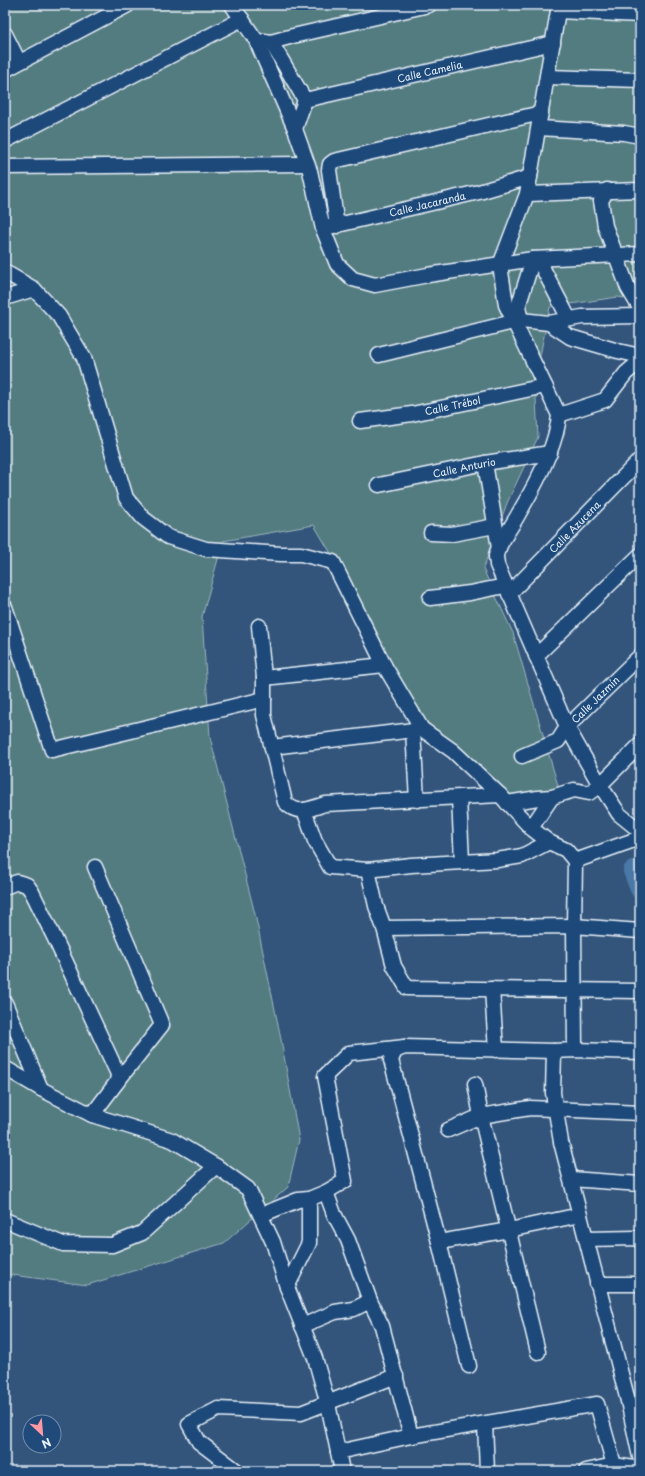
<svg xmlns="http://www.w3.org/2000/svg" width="645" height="1476" font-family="'Playpen Sans',sans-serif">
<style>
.green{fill:#537b81;stroke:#9eb6bc}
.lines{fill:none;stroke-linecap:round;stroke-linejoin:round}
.river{stroke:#4b79a7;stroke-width:20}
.minor-casing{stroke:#e8f1f8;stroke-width:17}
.minor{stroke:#1f4a7a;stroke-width:14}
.labels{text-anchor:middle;stroke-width:3.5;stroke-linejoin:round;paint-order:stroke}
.street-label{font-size:10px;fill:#e8f1f8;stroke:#1f4a7a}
</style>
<rect width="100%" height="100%" fill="#33557c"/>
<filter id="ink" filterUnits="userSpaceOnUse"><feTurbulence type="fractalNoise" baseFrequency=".025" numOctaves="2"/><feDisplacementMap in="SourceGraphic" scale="8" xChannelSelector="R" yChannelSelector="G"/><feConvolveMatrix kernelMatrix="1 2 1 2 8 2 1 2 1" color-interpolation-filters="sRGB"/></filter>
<g filter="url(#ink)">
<polygon class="green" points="5,5 640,5 640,301 618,297 550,307 535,380 538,437 507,503 483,569 513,633 559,789 497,801 421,725 390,667 364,609 314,525 223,541 202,617 210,737 255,914 280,1034 299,1140 288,1187 224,1243 87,1285 5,1274"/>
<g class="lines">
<polyline class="river" points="633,871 640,889"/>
<g class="minor-casing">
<g id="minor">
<polyline points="232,5 256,40 295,129 310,171 323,229 337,264 353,279 375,285 428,275 533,259 640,254"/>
<path d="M 559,5 L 527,194 L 500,265 L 506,305 L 559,415 C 557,446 535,486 519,513 C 514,523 497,546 496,556 C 496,559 497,562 497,565 L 567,727 L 600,785 L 619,814 L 640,831"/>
<polyline points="558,11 640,15"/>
<polyline points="5,34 19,62"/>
<polyline points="264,41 271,42 305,100 295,129"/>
<polyline points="271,42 293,36 429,5"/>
<polyline points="5,70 128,5"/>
<polyline points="547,77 640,80"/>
<path id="s1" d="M 305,100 L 553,43"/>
<polyline points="539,128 624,133 640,136"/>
<polyline points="5,141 242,19"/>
<polyline points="5,167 307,164"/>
<polyline points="607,190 601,201 605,226 628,288 640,308"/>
<polyline points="527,194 640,190"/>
<polyline points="337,226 329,170 330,164 334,161 541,113"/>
<path id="s2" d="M 329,227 L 479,192 L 530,177"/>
<polyline points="538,259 569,319"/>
<polyline points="5,272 34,289 59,316 84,358 126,498 143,518 168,537 206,549 281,554 301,554 333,562 384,665 422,729 453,751 500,795 531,828 549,842 566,850 575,861 574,926 575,1050"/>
<polyline points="5,298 34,289"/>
<polyline points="521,320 518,307 533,259"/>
<polyline points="549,323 582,317 640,316"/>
<polyline points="379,355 521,320 549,323 570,337 618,351 640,356"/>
<polyline points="559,415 605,400 626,373 640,361"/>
<path id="s3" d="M 360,421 L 412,414 L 545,386"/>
<polyline points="485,463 499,548"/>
<path id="s4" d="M 379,485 L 485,463 L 550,453"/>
<polyline points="431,533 452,534 495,526"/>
<path id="s5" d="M 509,594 L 640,460"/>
<polyline points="430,598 470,593 505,586"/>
<polyline points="5,607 52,750 264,699"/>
<path d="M 259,626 L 264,678 L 264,715 L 285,802 C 297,816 309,809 325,804 L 500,795"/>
<polyline points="536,656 640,555"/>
<polyline points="264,678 384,665"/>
<polyline points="413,730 417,800"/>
<polyline points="272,747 422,729"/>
<path id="s6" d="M 522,756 L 558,741 L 567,727 L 640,656"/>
<polyline points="459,798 462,862"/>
<polyline points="507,803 538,798 552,797 574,790 589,793 600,785 640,745"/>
<polyline points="304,810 315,841 330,867 368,870 411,865 497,860 522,856 549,842"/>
<polyline points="531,828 552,797"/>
<polyline points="575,861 640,838"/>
<polyline points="95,867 162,1025 117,1082"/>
<polyline points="368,870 376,906 384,928 394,966 407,988 640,991"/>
<polyline points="5,887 17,882 27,885 32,892 57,943 118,1074 117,1082 92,1115"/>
<polyline points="384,928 574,926 640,931"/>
<polyline points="492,989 496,1050"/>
<polyline points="5,1003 41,1089"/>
<polyline points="404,1047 395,1051 391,1060 439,1242 469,1366"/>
<polyline points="554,1051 553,1093 561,1142 628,1401 640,1457"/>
<polyline points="5,1068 41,1089 92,1115 172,1140 216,1166 248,1189 273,1242 287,1287 315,1358 328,1404 342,1471"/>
<polyline points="475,1084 481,1116 538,1352"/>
<polyline points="448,1130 481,1116 530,1108 640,1113"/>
<polyline points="571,1179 640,1184"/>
<polyline points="326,1192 334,1214 348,1240 370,1301 382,1326 411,1436"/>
<polyline points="261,1215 298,1200 309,1199"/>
<polyline points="5,1220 63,1244 112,1245 142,1233 216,1166"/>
<polyline points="586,1239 637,1238 640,1241"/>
<polyline points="439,1242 509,1230 580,1215"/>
<polyline points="597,1284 640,1284"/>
<polyline points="287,1287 309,1243 309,1199 326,1192 345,1181 325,1076 349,1053 405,1047 554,1051 575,1050 640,1052"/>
<polyline points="302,1326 335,1312 354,1309 370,1301"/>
<polyline points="485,1424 487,1471"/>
<polyline points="338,1452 411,1436 597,1404 614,1465 617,1471"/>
<polyline points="237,1471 199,1442 189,1424 218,1409 301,1413 396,1376"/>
<polyline points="586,1471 614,1465 640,1469"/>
</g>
</g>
<use href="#minor" class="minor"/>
</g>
</g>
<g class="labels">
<g class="street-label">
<text dy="4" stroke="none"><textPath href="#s1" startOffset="128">Calle Camelia</textPath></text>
<text dy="4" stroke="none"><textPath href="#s2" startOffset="101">Calle Jacaranda</textPath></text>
<text dy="4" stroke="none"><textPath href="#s3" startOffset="94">Calle Trébol</textPath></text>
<text dy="4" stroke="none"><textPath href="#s4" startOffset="87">Calle Anturio</textPath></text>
<text dy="4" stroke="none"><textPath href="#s5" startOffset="94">Calle Azucena</textPath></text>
<text dy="4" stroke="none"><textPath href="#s6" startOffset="95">Calle Jazmín</textPath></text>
</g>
</g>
<rect width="645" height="1476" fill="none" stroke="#1f4a7a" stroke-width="20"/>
<rect x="10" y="10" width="625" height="1456" fill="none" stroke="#e8f1f8" stroke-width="1.5" filter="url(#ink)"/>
<g transform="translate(42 1434) rotate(154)"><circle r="19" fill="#1f4a7a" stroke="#6f8dac"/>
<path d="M0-3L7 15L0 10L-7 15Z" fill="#ff9aa2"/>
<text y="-6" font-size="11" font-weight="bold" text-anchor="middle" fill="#e8f1f8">N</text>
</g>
</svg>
